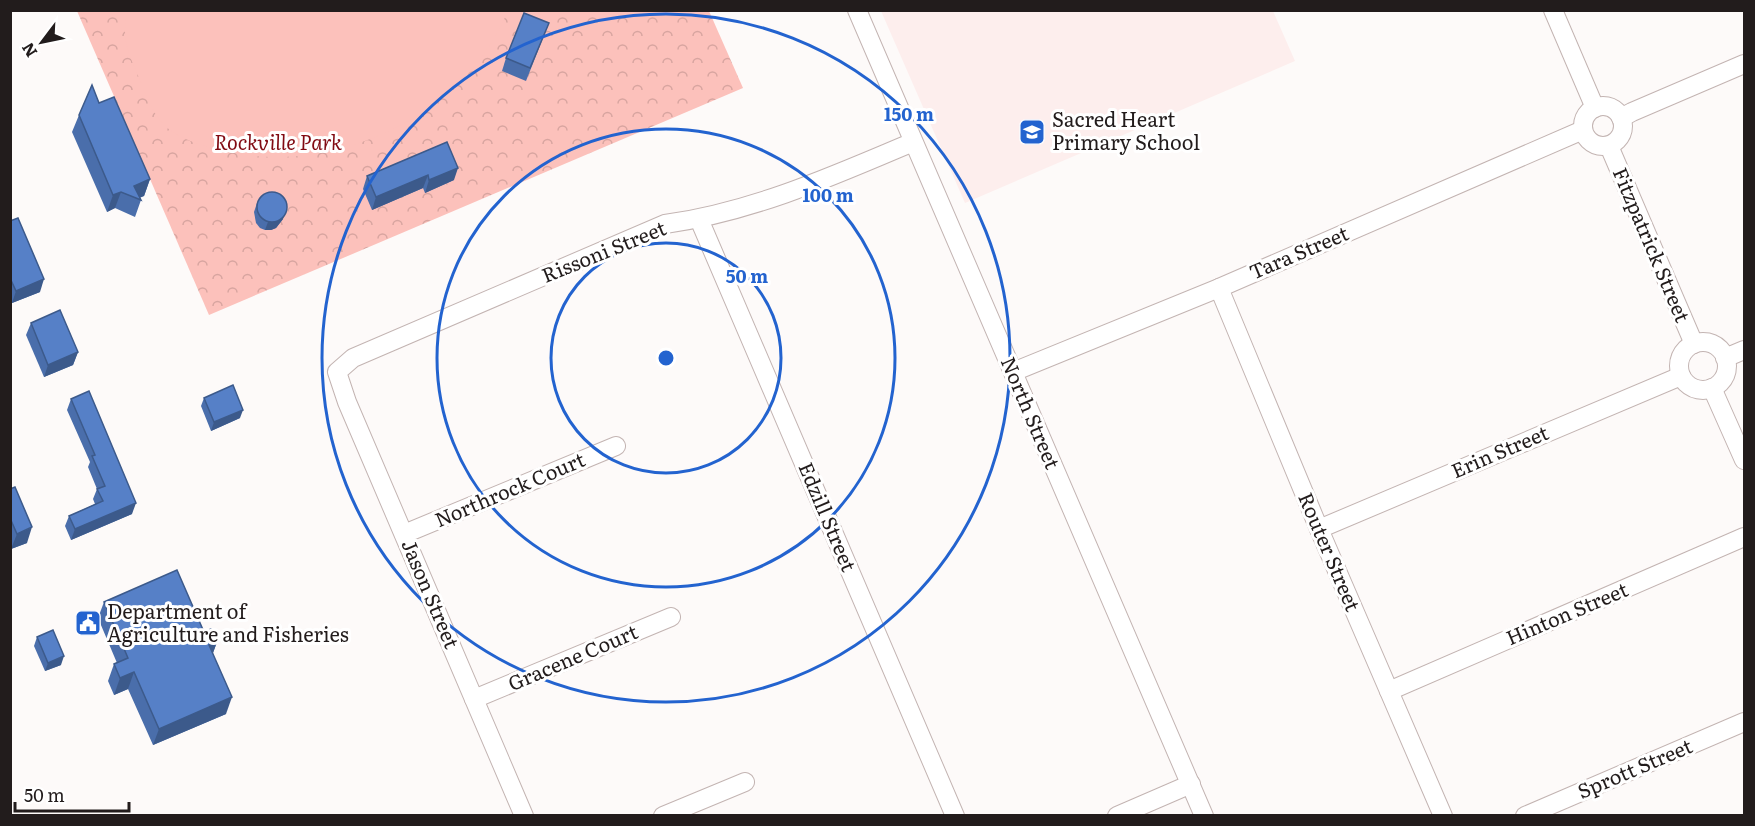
<svg xmlns="http://www.w3.org/2000/svg" width="1755" height="826" font-family="Literata,serif">
<style>
.built{fill:#fdeeed}
.park{fill:url(#park-crowns)}
.garden{fill:#fcc1bb}
.lines{fill:none;stroke-linecap:round;stroke-linejoin:round}
.minor-casing{stroke:#c3b4b2;stroke-width:20}
.minor{stroke:#fff;stroke-width:18}
.wall{fill:#4a6eab}
.shaded-wall{fill:#3c5a8b}
.building{fill:#5680c7;stroke:#3c5a8b;stroke-width:1.5}
.ring{fill:none;stroke:#2363cf;stroke-width:3}
.labels{text-anchor:middle;stroke-width:6;stroke-linejoin:round;paint-order:stroke}
.poi-label{font-size:20px;fill:#221c1c;stroke:#fff;text-anchor:start}
.park-label{font-size:20px;font-style:italic;fill:#810b13;stroke:#fff}
.street-label{font-size:20px;fill:#221c1c;stroke:#fff}
.centre{fill:#2363cf;stroke:#fff;stroke-width:3}
.ring-label{font-size:18px;text-anchor:middle;font-weight:bold;fill:#2363cf;stroke:#fff;stroke-width:6;stroke-linejoin:round;paint-order:stroke}
</style>
<defs>
<pattern id="park-crowns" width="20" height="18" patternUnits="userSpaceOnUse" patternTransform="scale(1.5)"><rect width="20" height="18" fill="#fcc1bb"/><path d="M2 6a3 3 0 1 1 6 0M12 15a3 3 0 1 1 6 0" fill="none" stroke="#d8a5a0"/></pattern>
</defs>
<rect width="100%" height="100%" fill="#fdfaf9"/>
<polygon class="built" points="881,11 1273,11 1295,61 965,203"/>
<polygon class="park" points="77,11 709,11 743,88 209,315"/>
<path class="garden" d="M 128,10 L 507,10 L 507,11 C 503,25 495,38 486,51 C 432,131 314,175 221,150 C 200,145 178,139 163,124 C 152,112 146,95 140,80 C 129,54 120,39 128,10 Z"/>
<g class="lines">
<g class="minor-casing">
<g id="minor">
<polyline points="857,10 1204,816"/>
<polyline points="1553,10 1595,108"/>
<circle cx="1603" cy="126" r="20"/>
<polyline points="1621,118 1632,112 1744,64"/>
<polyline points="1609,146 1694,344"/>
<polyline points="699,219 955,816"/>
<polyline points="1219,288 1319,529 1443,816"/>
<circle cx="1703" cy="366" r="24"/>
<polyline points="1725,358 1744,350"/>
<polyline points="1013,372 1219,288 1583,130"/>
<polyline points="1712,388 1744,460"/>
<polyline points="1319,529 1681,376"/>
<polyline points="404,534 616,446"/>
<polyline points="1389,691 1744,537"/>
<polyline points="474,699 671,617"/>
<path d="M 524,816 L 347,402 L 337,372 L 353,358 L 665,224 C 752,212 833,176 913,142"/>
<polyline points="663,816 745,782"/>
<polyline points="1117,816 1191,784"/>
<polyline points="1525,816 1744,722"/>
</g>
</g>
<use href="#minor" class="minor"/>
</g>
<g class="wall">
<polygon points="549,23 526,81 502,71 506,58"/>
<polygon points="99,103 150,179 144,196 140,197 141,200 135,217 115,208 107,212 72,132 79,115"/>
<polygon points="447,142 454,180 425,193 423,188 372,210 363,189 367,176"/>
<polygon points="257,203 283,219 276,228 271,230 265,230 260,228 256,223 254,212"/>
<polygon points="10,221 40,292 12,303 10,301"/>
<polygon points="31,323 78,352 73,365 44,377 26,335"/>
<polygon points="204,398 240,418 211,431 201,406"/>
<polygon points="71,399 132,514 71,540 65,526 69,516 95,504 93,499 97,489 88,467 90,462 67,410"/>
<polygon points="10,489 27,543 11,549 10,547"/>
<polygon points="104,602 204,632 217,642 213,653 226,714 153,745 128,689 114,695 108,681 114,664 117,663 98,618"/>
<polygon points="37,637 61,665 45,671 34,646"/>
</g>
<g class="shaded-wall">
<polygon points="458,168 454,180 425,193 429,180"/>
<polygon points="428,175 423,188 372,210 376,197"/>
<polygon points="150,179 144,196 137,199 134,186"/>
<polygon points="121,192 115,208 107,212 113,195"/>
<polygon points="286,210 283,219 276,228 271,230 265,230 268,222"/>
<polygon points="44,279 40,292 12,303 16,291"/>
<polygon points="78,352 73,365 44,377 48,365"/>
<polygon points="243,410 240,418 211,431 214,422"/>
<polygon points="136,503 132,514 71,540 75,529"/>
<polygon points="32,527 27,543 11,549 17,534"/>
<polygon points="217,642 211,658 209,645"/>
<polygon points="64,656 61,665 45,671 48,663"/>
<polygon points="134,672 128,689 114,695 120,678"/>
<polygon points="232,697 226,714 153,745 159,729"/>
</g>
<g class="building">
<polygon points="524,13 549,23 530,68 506,58"/>
<polygon points="92,85 99,103 114,97 150,179 134,186 141,200 121,192 113,195 79,115"/>
<polygon points="447,142 458,168 429,180 428,175 376,197 367,176"/>
<circle cx="272" cy="207" r="15"/>
<polygon points="18,218 44,279 16,291 10,278 10,221"/>
<polygon points="60,310 78,352 48,365 31,323"/>
<polygon points="233,385 243,410 214,422 204,398"/>
<polygon points="89,391 136,503 75,529 69,516 103,501 97,489 105,486 92,456 95,455 71,399"/>
<polygon points="15,487 32,527 17,534 10,518 10,489"/>
<polygon points="177,570 204,632 211,629 217,642 209,645 232,697 159,729 134,672 120,678 114,664 128,658 104,602"/>
<polygon points="53,630 64,656 48,663 37,637"/>
</g>
<g class="ring">
<circle cx="666" cy="358" r="115"/>
<circle cx="666" cy="358" r="229"/>
<circle cx="666" cy="358" r="344"/>
</g>
<defs>
<g id="school-square" transform="scale(1.35)"><rect x="-9" y="-9" width="18" height="18" rx="4" fill="#2363cf" stroke="#fff"/><path d="M0-5L7-2L0 1L-7-2ZM-4 1L0 2.5L4 1V4Q0 6-4 4Z" fill="#fff"/></g>
<g id="civic-square" transform="scale(1.35)"><rect x="-9" y="-9" width="18" height="18" rx="4" fill="#2363cf" stroke="#fff"/><path d="M-.6-6.5H3V-4.5H.6V-3L4-1V1h2V6H-6V1h2V-1L-.6-3ZM-1.2 2.5V6h2.4V2.5Z" fill="#fff"/></g>
</defs>
<g fill-rule="evenodd">
<use href="#school-square" x="1032" y="132"/>
<use href="#civic-square" x="88" y="623"/>
</g>
<g class="labels">
<g class="poi-label">
<text x="1052" y="127">Sacred Heart<tspan x="1052" dy="23">Primary School</tspan></text>
<text x="107" y="619">Department of<tspan x="107" dy="23">Agriculture and Fisheries</tspan></text>
</g>
<g class="park-label">
<text x="278" y="150">Rockville Park</text>
</g>
<g class="street-label">
<text transform="translate(1651 245) rotate(67)" y="7">Fitzpatrick Street</text>
<text transform="translate(604 252) rotate(-22)" y="7">Rissoni Street</text>
<text transform="translate(1299 253) rotate(-23)" y="7">Tara Street</text>
<text transform="translate(1030 413) rotate(67)" y="7">North Street</text>
<text transform="translate(1500 452) rotate(-23)" y="7">Erin Street</text>
<text transform="translate(510 490) rotate(-23)" y="7">Northrock Court</text>
<text transform="translate(827 517) rotate(67)" y="7">Edzill Street</text>
<text transform="translate(1329 552) rotate(67)" y="7">Router Street</text>
<text transform="translate(430 594) rotate(67)" y="7">Jason Street</text>
<text transform="translate(1567 614) rotate(-23)" y="7">Hinton Street</text>
<text transform="translate(573 658) rotate(-23)" y="7">Gracene Court</text>
<text transform="translate(1635 769) rotate(-23)" y="7">Sprott Street</text>
</g>
</g>
<circle cx="666" cy="358" r="9" class="centre"/>
<g class="ring-label">
<text x="909" y="121">150 m</text>
<text x="828" y="202">100 m</text>
<text x="747" y="283">50 m</text>
</g>
<rect width="1755" height="826" fill="none" stroke="#221c1c" stroke-width="24"/>
<g transform="translate(42 42) rotate(238)" stroke="#ffffff" stroke-width="4.5" paint-order="stroke">
<path d="M0-4.5L10 22L0 15L-10 22Z" fill="#221c1c"/>
<text y="-9" font-size="16" font-weight="bold" text-anchor="middle" fill="#221c1c">N</text>
</g>
<path d="M15 802v9h114v-9" fill="none" stroke="#221c1c" stroke-width="3"/>
<text x="24" y="802" font-size="18" fill="#221c1c" stroke="#ffffff" stroke-width="4.5" paint-order="stroke">50 m</text>
</svg>
